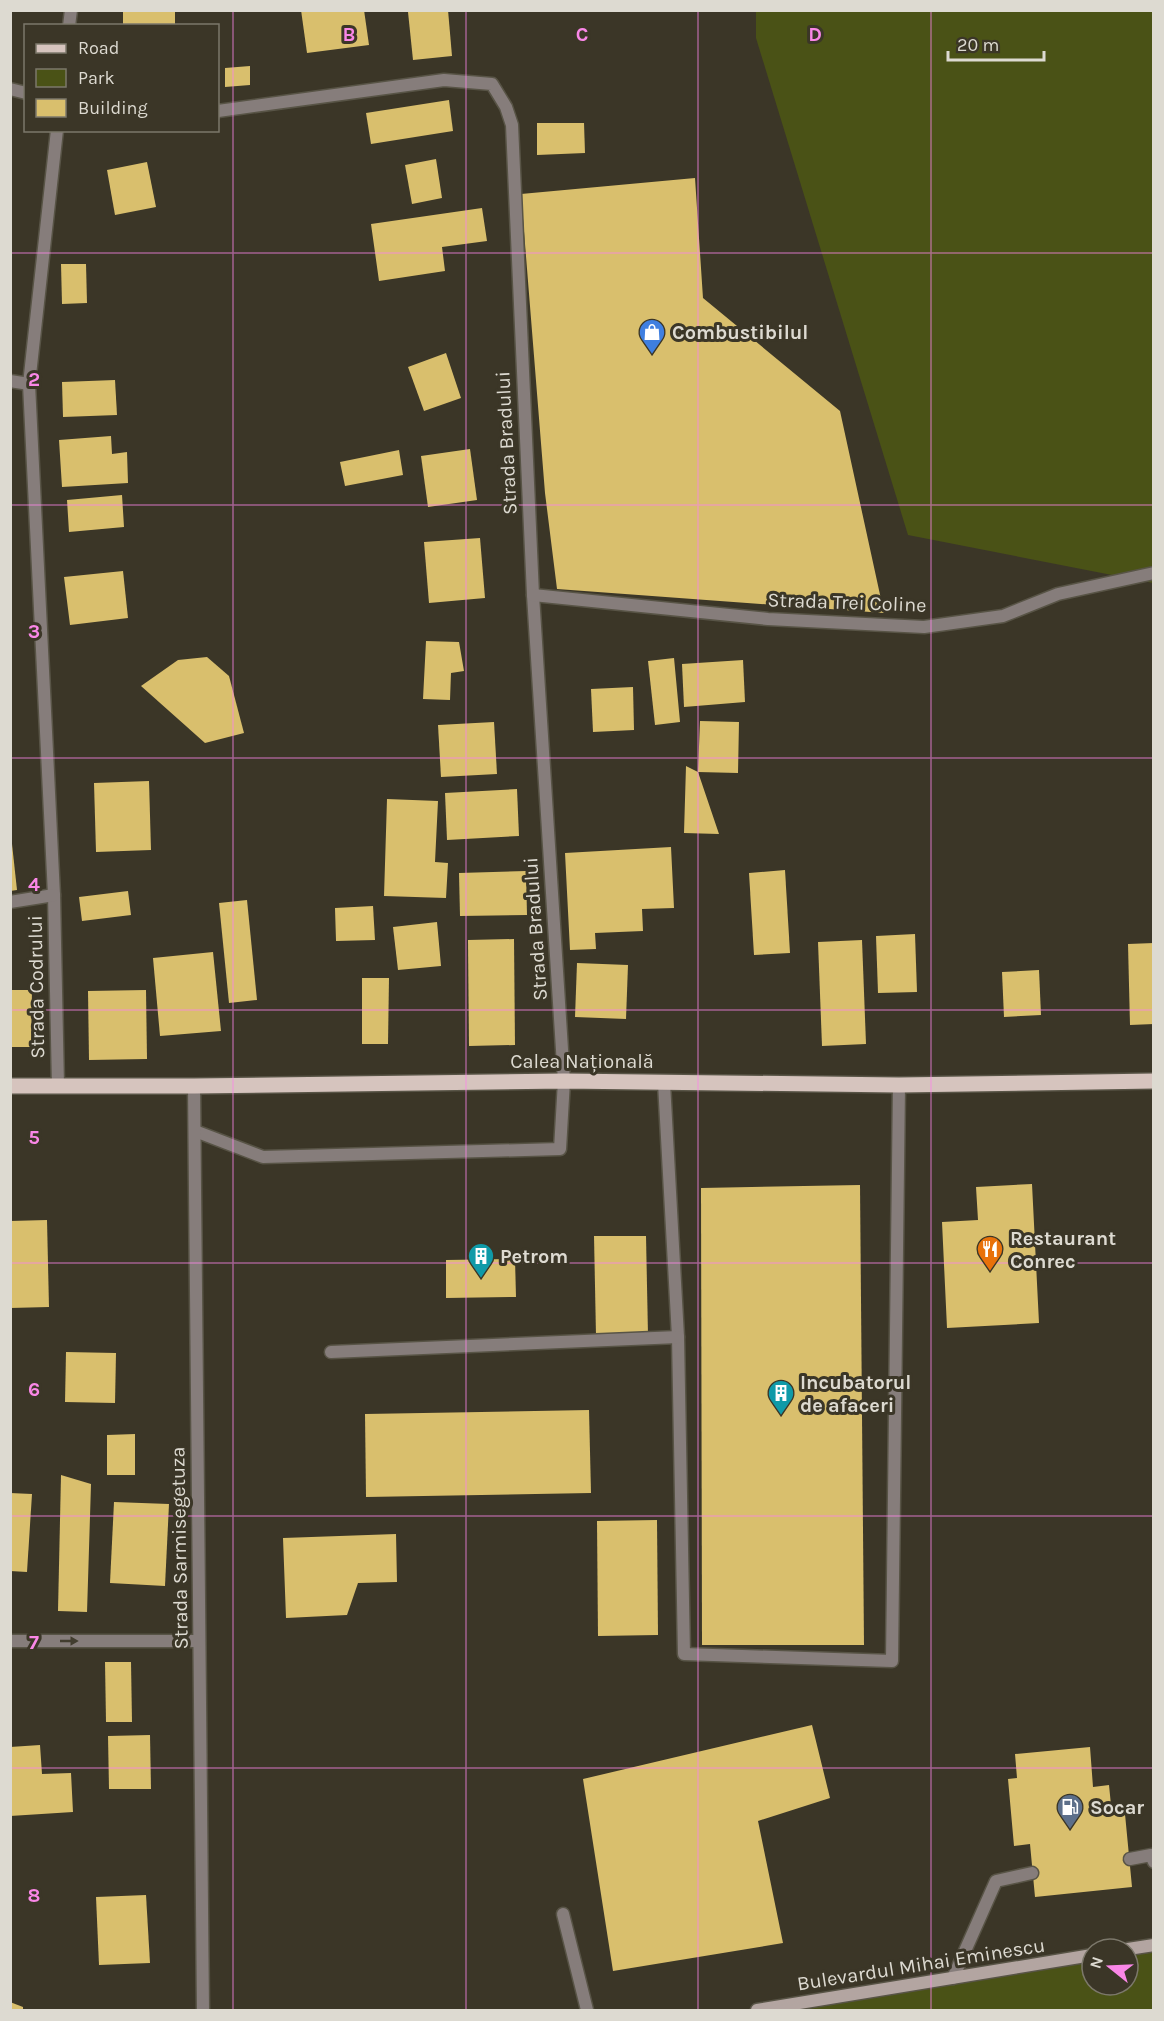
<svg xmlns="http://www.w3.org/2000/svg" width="1164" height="2021" font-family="Karla,sans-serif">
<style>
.green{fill:#4a5216}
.building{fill:#d9bf6d}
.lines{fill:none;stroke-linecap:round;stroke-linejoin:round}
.lane-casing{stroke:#585446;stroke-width:15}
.street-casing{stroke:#585446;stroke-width:15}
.secondary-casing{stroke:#585446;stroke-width:15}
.primary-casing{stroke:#585446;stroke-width:18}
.lane{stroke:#867d7b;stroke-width:12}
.street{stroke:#867d7b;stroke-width:12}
.secondary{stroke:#b3a5a1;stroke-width:12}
.primary{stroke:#d6c4be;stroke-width:15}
.oneway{fill:#423d2f}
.grid{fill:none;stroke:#fa87e7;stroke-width:1.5;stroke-opacity:0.55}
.labels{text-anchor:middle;stroke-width:6;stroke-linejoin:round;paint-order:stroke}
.poi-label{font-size:20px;font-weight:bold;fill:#dddad1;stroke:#3b3627;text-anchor:start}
.street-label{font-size:20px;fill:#dddad1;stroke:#3b3627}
.grid-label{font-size:20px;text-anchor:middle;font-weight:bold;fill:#fa87e7;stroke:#3b3627;stroke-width:6;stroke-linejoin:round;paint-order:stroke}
</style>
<rect width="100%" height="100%" fill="#3b3627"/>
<g class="green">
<polygon points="756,11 1153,11 1153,583 908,535 756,38"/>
<polygon points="1153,1945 1153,2010 757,2010 1092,1955 1092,1985 1128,1985 1128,1949"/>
</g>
<g class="building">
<rect x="123" y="10" width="52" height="16"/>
<polygon points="301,10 364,10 369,45 307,53"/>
<polygon points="422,10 448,10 452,56 413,60 408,12"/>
<polygon points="250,66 250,85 225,87 225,68"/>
<polygon points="449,100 453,131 371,144 366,113"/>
<polygon points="537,123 584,123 585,153 537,155"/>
<polygon points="436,159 442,198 412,204 405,165"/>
<polygon points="147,162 156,207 115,215 107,170"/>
<polygon points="695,178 703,298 840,411 884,613 557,589 545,493 521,194"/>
<polygon points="482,208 487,241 442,247 445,271 379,281 371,224"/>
<polygon points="61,264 86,264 87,303 62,304"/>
<polygon points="446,353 461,398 424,411 408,367"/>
<polygon points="115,380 117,415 63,417 62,382"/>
<polygon points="111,436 112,454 127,452 128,483 62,487 59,440"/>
<polygon points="470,449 477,500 428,507 421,456"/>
<polygon points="399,450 403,475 345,486 340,462"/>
<polygon points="122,495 124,527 69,532 67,500"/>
<polygon points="480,538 485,598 429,603 424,542"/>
<polygon points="123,571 128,618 70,625 64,577"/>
<polygon points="426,641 459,642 464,671 451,673 450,700 423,699"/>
<polygon points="207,657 229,676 244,733 205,743 141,686 178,660"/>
<polygon points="674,658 680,722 655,725 648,661"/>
<polygon points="743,660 745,702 684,707 682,664"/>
<polygon points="633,687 634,730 593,732 591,689"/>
<polygon points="700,721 739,722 738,773 698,772 719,834 684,833 686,766 698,772"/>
<polygon points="494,722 497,774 441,777 438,725"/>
<polygon points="149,781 151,850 96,852 94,783"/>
<polygon points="517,789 519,836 447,840 445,793"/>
<polygon points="387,799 438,801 435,862 448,863 446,898 384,896"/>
<polygon points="10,844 12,844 17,890 10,891"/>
<polygon points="671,847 674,908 642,909 643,931 595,933 596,949 570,950 565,853"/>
<polygon points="785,870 790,953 754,955 749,873"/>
<polygon points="526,871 527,915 460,916 459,873"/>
<polygon points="128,891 131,915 82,921 79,897"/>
<polygon points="247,900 257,1000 229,1003 219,903"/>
<polygon points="373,906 375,940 336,941 335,908"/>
<polygon points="437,922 441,966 398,970 393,927"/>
<polygon points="915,934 917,992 878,993 876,936"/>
<polygon points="514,939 515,1045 469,1046 468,940"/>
<polygon points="862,940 866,1044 822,1046 818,942"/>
<polygon points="1154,943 1154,1024 1130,1025 1128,944"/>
<polygon points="213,952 221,1031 160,1036 153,958"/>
<polygon points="577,963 628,965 626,1019 575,1017"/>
<polygon points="1039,970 1041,1015 1004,1017 1002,972"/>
<polygon points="362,978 389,978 388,1044 362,1044"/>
<polygon points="10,990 32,990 31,1047 10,1047"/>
<polygon points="146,990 147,1059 89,1060 88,991"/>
<polygon points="1032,1184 1039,1323 947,1328 942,1222 978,1220 976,1187"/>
<polygon points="860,1185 864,1645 702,1645 701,1188"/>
<polygon points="47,1220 49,1307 10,1308 10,1221"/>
<polygon points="594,1236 646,1236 648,1335 596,1336"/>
<polygon points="515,1259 516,1297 446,1298 446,1260"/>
<polygon points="66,1352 116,1353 115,1403 65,1402"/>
<polygon points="589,1410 591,1493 366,1497 365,1414"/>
<polygon points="135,1434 135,1475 107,1475 107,1435"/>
<polygon points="61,1475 91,1484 87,1612 58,1611"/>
<polygon points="10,1493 32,1494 27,1572 10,1571"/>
<polygon points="114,1502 169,1504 165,1586 110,1583"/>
<polygon points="657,1520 658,1635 598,1636 597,1521"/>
<polygon points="396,1534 397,1582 358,1583 347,1615 286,1618 283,1538"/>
<polygon points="105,1662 131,1662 132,1722 106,1722"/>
<polygon points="812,1725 830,1798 758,1821 783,1943 613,1971 583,1779"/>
<polygon points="150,1735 151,1789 109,1789 108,1736"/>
<polygon points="40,1745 42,1774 71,1773 73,1812 10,1816 10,1747"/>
<polygon points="1090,1747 1093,1787 1109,1785 1112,1815 1125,1814 1132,1887 1035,1897 1030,1844 1014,1846 1008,1779 1017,1778 1015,1754"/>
<polygon points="146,1895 150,1963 99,1965 96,1897"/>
<polygon points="10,2002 23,2007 23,2010 10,2010"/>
</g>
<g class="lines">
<g class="lane-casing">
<g id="lane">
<polyline points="664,1083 678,1337 684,1654 892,1661 899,1085"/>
<polyline points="195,1131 263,1157 560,1149 564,1081"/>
<polyline points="331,1352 678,1337"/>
<polyline points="1130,1859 1151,1855 1154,1862"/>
<polyline points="563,1914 587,2010"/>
<polyline points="953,1978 996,1881 1032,1873"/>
</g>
</g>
<g class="street-casing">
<g id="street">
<polyline points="69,26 71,10"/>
<polyline points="10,89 26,93"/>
<polyline points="218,111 444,80 492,84 506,107 512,125 533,595 564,1081"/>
<polyline points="57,130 29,384 54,895 58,1086"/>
<polyline points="10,381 29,384"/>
<polyline points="533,595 768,619 924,627 1003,616 1058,594 1154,573"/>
<polyline points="10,902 54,895"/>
<polyline points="194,1086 203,2010"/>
<polyline points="10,1641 199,1641"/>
</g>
</g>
<g class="secondary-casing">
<g id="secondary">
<polyline points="1128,1949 1154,1945"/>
<polyline points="757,2010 1092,1955"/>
</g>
</g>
<g class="primary-casing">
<polyline id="primary" points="10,1086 194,1086 564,1081 899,1085 1154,1081"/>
</g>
<use href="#lane" class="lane"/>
<use href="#street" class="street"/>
<use href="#secondary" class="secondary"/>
<use href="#primary" class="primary"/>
</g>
<defs><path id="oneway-solid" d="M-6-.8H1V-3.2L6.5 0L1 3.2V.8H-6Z" transform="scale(1.5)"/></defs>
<use class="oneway" href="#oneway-solid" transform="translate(69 1641)"/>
<path class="grid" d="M 233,10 L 233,2010M 466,10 L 466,2010M 698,10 L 698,2010M 931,10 L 931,2010M 10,253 L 1154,253M 10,505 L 1154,505M 10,758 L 1154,758M 10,1010 L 1154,1010M 10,1263 L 1154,1263M 10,1516 L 1154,1516M 10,1768 L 1154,1768"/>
<defs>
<g id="shop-pin" transform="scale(1.35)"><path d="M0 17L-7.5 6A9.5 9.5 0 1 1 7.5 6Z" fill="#3f7fe0" stroke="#3b3627"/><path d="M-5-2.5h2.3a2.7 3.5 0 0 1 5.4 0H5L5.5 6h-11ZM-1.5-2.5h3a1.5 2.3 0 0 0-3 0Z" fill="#fff"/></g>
<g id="restaurant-pin" transform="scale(1.35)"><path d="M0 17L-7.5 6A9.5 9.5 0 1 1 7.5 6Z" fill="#e8710a" stroke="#3b3627"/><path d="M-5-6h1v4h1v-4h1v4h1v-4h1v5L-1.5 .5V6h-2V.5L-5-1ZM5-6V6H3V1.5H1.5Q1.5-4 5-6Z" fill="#fff"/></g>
<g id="building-pin" transform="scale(1.35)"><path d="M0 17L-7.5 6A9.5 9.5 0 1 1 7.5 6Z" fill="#0f9aa8" stroke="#3b3627"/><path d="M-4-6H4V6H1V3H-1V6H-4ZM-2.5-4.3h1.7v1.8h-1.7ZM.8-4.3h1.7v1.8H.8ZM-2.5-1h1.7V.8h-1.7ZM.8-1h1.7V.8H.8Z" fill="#fff"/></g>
<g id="fuel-pin" transform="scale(1.35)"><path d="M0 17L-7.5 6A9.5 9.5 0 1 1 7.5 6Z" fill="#5c6f8a" stroke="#3b3627"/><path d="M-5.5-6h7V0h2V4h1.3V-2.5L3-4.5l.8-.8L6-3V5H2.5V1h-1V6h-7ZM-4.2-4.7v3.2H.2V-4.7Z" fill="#fff"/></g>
</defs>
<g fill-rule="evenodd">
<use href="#shop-pin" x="652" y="332"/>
<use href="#restaurant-pin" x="990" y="1249"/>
<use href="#building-pin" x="481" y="1256"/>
<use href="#building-pin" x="781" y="1393"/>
<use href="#fuel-pin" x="1070" y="1807"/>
</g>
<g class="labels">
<g class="poi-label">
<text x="672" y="339">Combustibilul</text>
<text x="1010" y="1245">Restaurant<tspan x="1010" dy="23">Conrec</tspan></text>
<text x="500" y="1263">Petrom</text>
<text x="800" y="1389">Incubatorul<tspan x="800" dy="23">de afaceri</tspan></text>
<text x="1090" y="1814">Socar</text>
</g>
<g class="street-label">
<text transform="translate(506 443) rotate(-93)" y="7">Strada Bradului</text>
<text transform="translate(847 602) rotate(2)" y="7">Strada Trei Coline</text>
<text transform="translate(535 929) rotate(-94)" y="7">Strada Bradului</text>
<text transform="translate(36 987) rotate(-91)" y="7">Strada Codrului</text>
<text x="582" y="1068">Calea Națională</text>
<text transform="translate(179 1548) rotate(-91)" y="7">Strada Sarmisegetuza</text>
<text transform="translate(921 1964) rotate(-9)" y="7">Bulevardul Mihai Eminescu</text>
</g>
</g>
<g class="grid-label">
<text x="349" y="41">B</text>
<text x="582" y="41">C</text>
<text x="815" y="41">D</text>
<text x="34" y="386">2</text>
<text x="34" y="638">3</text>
<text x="34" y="891">4</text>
<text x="34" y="1144">5</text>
<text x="34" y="1396">6</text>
<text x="34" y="1649">7</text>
<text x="34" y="1902">8</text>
</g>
<rect width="1164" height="2021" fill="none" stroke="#dddad1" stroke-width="24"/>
<rect x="24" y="24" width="195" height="108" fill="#3b3627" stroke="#7c786b" stroke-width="1.5"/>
<rect x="36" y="44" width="30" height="9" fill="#d6c4be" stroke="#7c786b" stroke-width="1.5"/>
<text x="78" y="54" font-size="18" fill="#dddad1">Road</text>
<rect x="36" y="69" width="30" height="18" fill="#4a5216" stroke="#7c786b" stroke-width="1.5"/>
<text x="78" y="84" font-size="18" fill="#dddad1">Park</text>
<rect x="36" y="99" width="30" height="18" fill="#d9bf6d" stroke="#7c786b" stroke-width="1.5"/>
<text x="78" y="114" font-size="18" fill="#dddad1">Building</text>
<g transform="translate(1110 1967) rotate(288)"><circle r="28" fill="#3b3627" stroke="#7c786b" stroke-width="1.5"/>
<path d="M0-4.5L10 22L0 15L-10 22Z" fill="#fa87e7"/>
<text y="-9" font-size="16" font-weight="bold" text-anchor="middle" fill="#dddad1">N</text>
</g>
<path d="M948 51v9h96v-9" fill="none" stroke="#dddad1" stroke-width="3"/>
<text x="957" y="51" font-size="18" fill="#dddad1" stroke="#3b3627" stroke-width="4.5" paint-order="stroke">20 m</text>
</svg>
